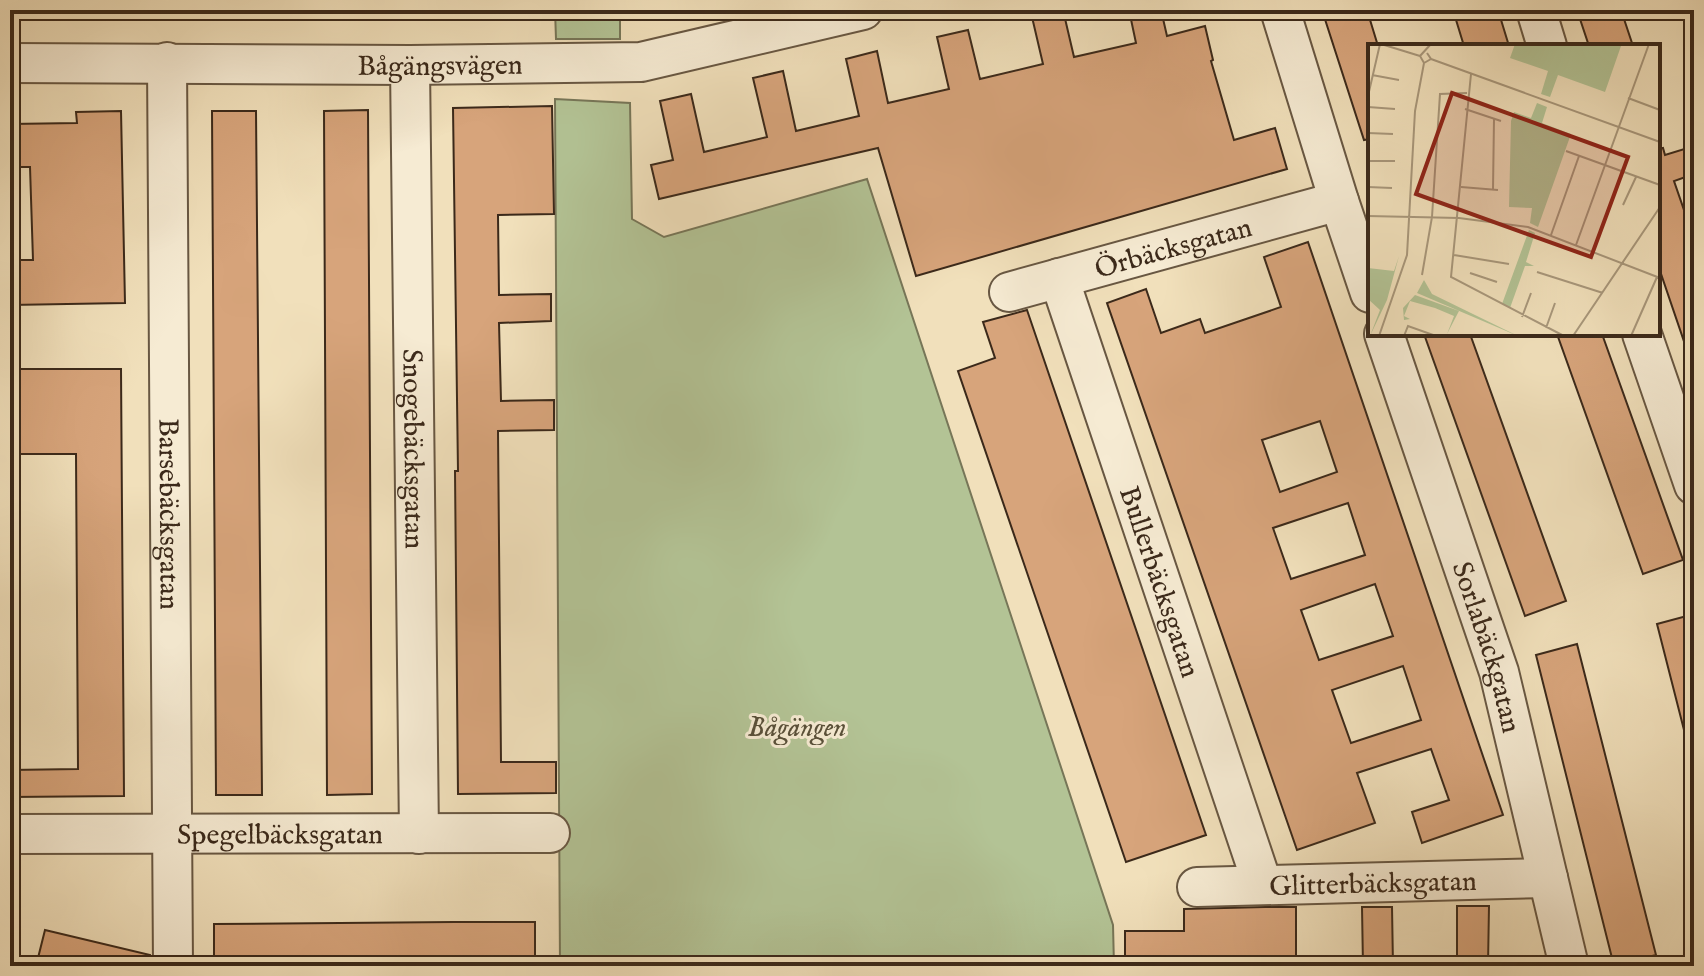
<svg xmlns="http://www.w3.org/2000/svg" width="1704" height="976" font-family="'IM FELL English',serif">
<style>
.green{fill:#b3c395;stroke:#777658;stroke-width:2}
.building{fill:#d7a47b;stroke:#3b291a;stroke-width:2;fill-rule:evenodd}
.lines{fill:none;stroke-linecap:round;stroke-linejoin:round}
.minor-casing{stroke:#685742;stroke-width:42}
.minor{stroke:#f6ebd3;stroke-width:38}
.labels{text-anchor:middle;stroke-width:6;stroke-linejoin:round;paint-order:stroke}
.street-label{font-size:28px;fill:#3b291a;stroke:#f6ebd3}
.park-label{font-size:28px;font-style:italic;fill:#595039;stroke:#f6ebd3}
.inset-road{fill:none;stroke:#a8977b;stroke-width:2}
.view{fill:#8f2418;fill-opacity:0.15;stroke:#8f2418;stroke-width:4}
.inset-edge{fill:none;stroke:#3b291a;stroke-width:4}
</style>
<rect width="100%" height="100%" fill="#f1e0bb"/>
<filter id="stains"><feTurbulence type="fractalNoise" baseFrequency=".0025" numOctaves="4"/><feColorMatrix values="0 0 0 0 .2 0 0 0 0 .09 0 0 0 0 .02 0 0 0 .5 -.17"/></filter>
<radialGradient id="worn" r=".72"><stop offset=".6" stop-color="#630" stop-opacity="0"/><stop offset="1" stop-color="#630" stop-opacity=".3"/></radialGradient>
<g class="green">
<polygon points="555,10 620,10 620,39 556,39"/>
<polygon points="555,99 630,103 632,219 664,237 867,179 1113,925 1114,966 560,966"/>
</g>
<g class="building">
<polygon points="1063,10 1074,57 1136,43 1129,10 1161,10 1167,36 1205,26 1213,60 1211,61 1234,140 1275,128 1287,169 916,276 878,148 659,199 651,165 673,160 660,101 691,94 704,152 767,137 753,78 783,71 796,131 859,116 846,59 877,51 888,103 949,89 937,37 968,30 980,79 1043,64 1032,17"/>
<polygon points="1322,10 1367,10 1378,46 1370,46 1370,139 1364,140"/>
<polygon points="1453,10 1498,10 1509,46 1464,46"/>
<polygon points="1577,10 1621,10 1633,46 1589,46"/>
<polygon points="552,106 554,214 498,215 499,295 551,294 551,321 499,323 501,401 554,400 554,430 498,431 501,762 556,762 556,793 458,794 455,471 458,471 453,108"/>
<polygon points="368,110 372,794 327,795 324,111"/>
<polygon points="121,111 125,303 10,305 10,260 33,260 30,167 10,167 10,124 77,123 76,112"/>
<polygon points="212,111 256,111 262,795 216,795"/>
<polygon points="1694,146 1694,174 1674,181 1694,239 1694,355 1689,356 1658,265 1658,149 1663,148 1665,155"/>
<path d="M 1308,242 L 1503,815 L 1422,843 L 1412,812 L 1449,800 L 1431,749 L 1357,773 L 1375,823 L 1297,850 L 1107,303 L 1146,289 L 1161,333 L 1200,319 L 1205,333 L 1281,307 L 1264,257 ZM 1320,421 L 1337,472 L 1280,492 L 1262,440 ZM 1348,503 L 1365,555 L 1291,579 L 1273,528 ZM 1375,584 L 1393,636 L 1319,660 L 1301,610 ZM 1403,666 L 1421,720 L 1351,743 L 1332,690 Z"/>
<polygon points="1027,310 1206,835 1126,862 958,371 995,358 983,322"/>
<polygon points="1424,334 1470,334 1566,601 1525,616"/>
<polygon points="1557,334 1602,334 1683,560 1643,574"/>
<polygon points="10,369 121,369 124,796 10,797 10,770 78,769 76,454 10,454"/>
<polygon points="1694,614 1694,729 1684,730 1657,624"/>
<polygon points="1577,644 1656,955 1614,966 1536,655"/>
<polygon points="1457,906 1489,906 1488,966 1457,966"/>
<polygon points="1265,907 1296,907 1296,966 1125,966 1125,931 1184,931 1184,909"/>
<polygon points="1362,907 1392,907 1393,966 1363,966"/>
<polygon points="454,922 535,922 535,966 214,966 214,924"/>
<polygon points="45,930 150,955 149,966 36,966"/>
</g>
<g class="lines">
<g class="minor-casing">
<g id="minor">
<polyline points="1280,10 1339,201 1370,293"/>
<polyline points="1536,10 1547,46"/>
<path id="s1" d="M 167,62 L 173,966"/>
<path id="s2" d="M 10,63 L 410,65 L 641,62 L 863,10"/>
<path id="s3" d="M 410,65 L 419,834"/>
<path id="s4" d="M 1059,278 L 1262,883"/>
<path id="s5" d="M 1009,292 L 1339,201"/>
<path id="s6" d="M 1384,334 L 1499,672 L 1569,966"/>
<polyline points="1642,334 1694,485"/>
<path id="s7" d="M 10,834 L 550,833"/>
<path id="s8" d="M 1197,887 L 1548,878"/>
</g>
</g>
<use href="#minor" class="minor"/>
</g>
<g class="labels">
<g class="street-label">
<text dy="10" stroke="none"><textPath href="#s2" startOffset="430">Bågängsvägen</textPath></text>
<text dy="10" stroke="none"><textPath href="#s5" startOffset="170">Örbäcksgatan</textPath></text>
<text dy="10" stroke="none"><textPath href="#s3" startOffset="384">Snogebäcksgatan</textPath></text>
<text dy="10" stroke="none"><textPath href="#s1" startOffset="452">Barsebäcksgatan</textPath></text>
<text dy="10" stroke="none"><textPath href="#s4" startOffset="320">Bullerbäcksgatan</textPath></text>
<text dy="10" stroke="none"><textPath href="#s6" startOffset="330">Sorlabäckgatan</textPath></text>
<text dy="10" stroke="none"><textPath href="#s7" startOffset="270">Spegelbäcksgatan</textPath></text>
<text dy="10" stroke="none"><textPath href="#s8" startOffset="176">Glitterbäcksgatan</textPath></text>
</g>
<g class="park-label">
<text x="797" y="736">Bågängen</text>
</g>
</g>
<g transform="translate(1368 44)">
<rect width="292" height="292" fill="#f1e0bb"/>
<path d="M 147,0 L 247,0 L 253,2 L 237,48 L 190,31 L 182,53 L 173,50 L 180,27 L 142,14 ZM 169,59 L 179,63 L 174,79 L 203,90 L 170,183 L 162,179 L 164,164 L 141,163 L 143,77 L 146,68 L 163,74 ZM 161,186 L 167,189 L 158,218 L 166,222 L 157,222 L 142,264 L 134,260 ZM 31,212 L 19,256 L 2,292 L 12,266 L 0,255 L 0,224 L 26,227 ZM 56,236 L 64,250 L 150,292 L 49,249 ZM 47,251 L 91,267 L 79,290 L 86,272 L 67,264 L 42,257 L 36,272 L 42,275 L 36,276 L 35,264 Z" fill="#b3c395"/>
<path class="inset-road" d="M 13,0 L 52,12M 59,9 L 63,15 L 56,19 L 52,12 L 63,0M 63,15 L 292,98M 103,30 L 83,233 L 196,292M 4,31 L 31,36M 0,52 L 12,0M 260,54 L 292,66M 0,63 L 27,65M 97,65 L 133,77M 0,89 L 25,90M 198,107 L 292,141M 0,117 L 27,117M 0,143 L 24,144M 93,143 L 130,146M 125,145 L 126,75M 255,161 L 268,133M 0,172 L 91,174 L 160,183 L 292,234M 183,191 L 211,112M 208,201 L 281,0M 86,211 L 141,220M 169,228 L 235,249M 102,229 L 129,238M 54,231 L 64,173 L 72,50 L 99,49M 154,273 L 163,249M 178,284 L 187,259M 11,292 L 39,211 L 47,67 L 56,19M 36,292 L 40,282 L 68,292M 205,292 L 292,163M 263,292 L 289,233"/>
<path class="view" d="M 84,49 L 260,113 L 223,213 L 48,150 Z"/>
<rect width="292" height="292" class="inset-edge"/>
</g>
<rect width="1704" height="976" fill="none" stroke="#f1e0bb" stroke-width="40"/>
<rect x="12" y="12" width="1680" height="952" fill="none" stroke="#3b291a" stroke-width="4"/>
<rect x="20" y="20" width="1664" height="936" fill="none" stroke="#3b291a" stroke-width="2"/>
<rect width="100%" height="100%" filter="url(#stains)"/>
<rect width="100%" height="100%" fill="url(#worn)"/>
</svg>
